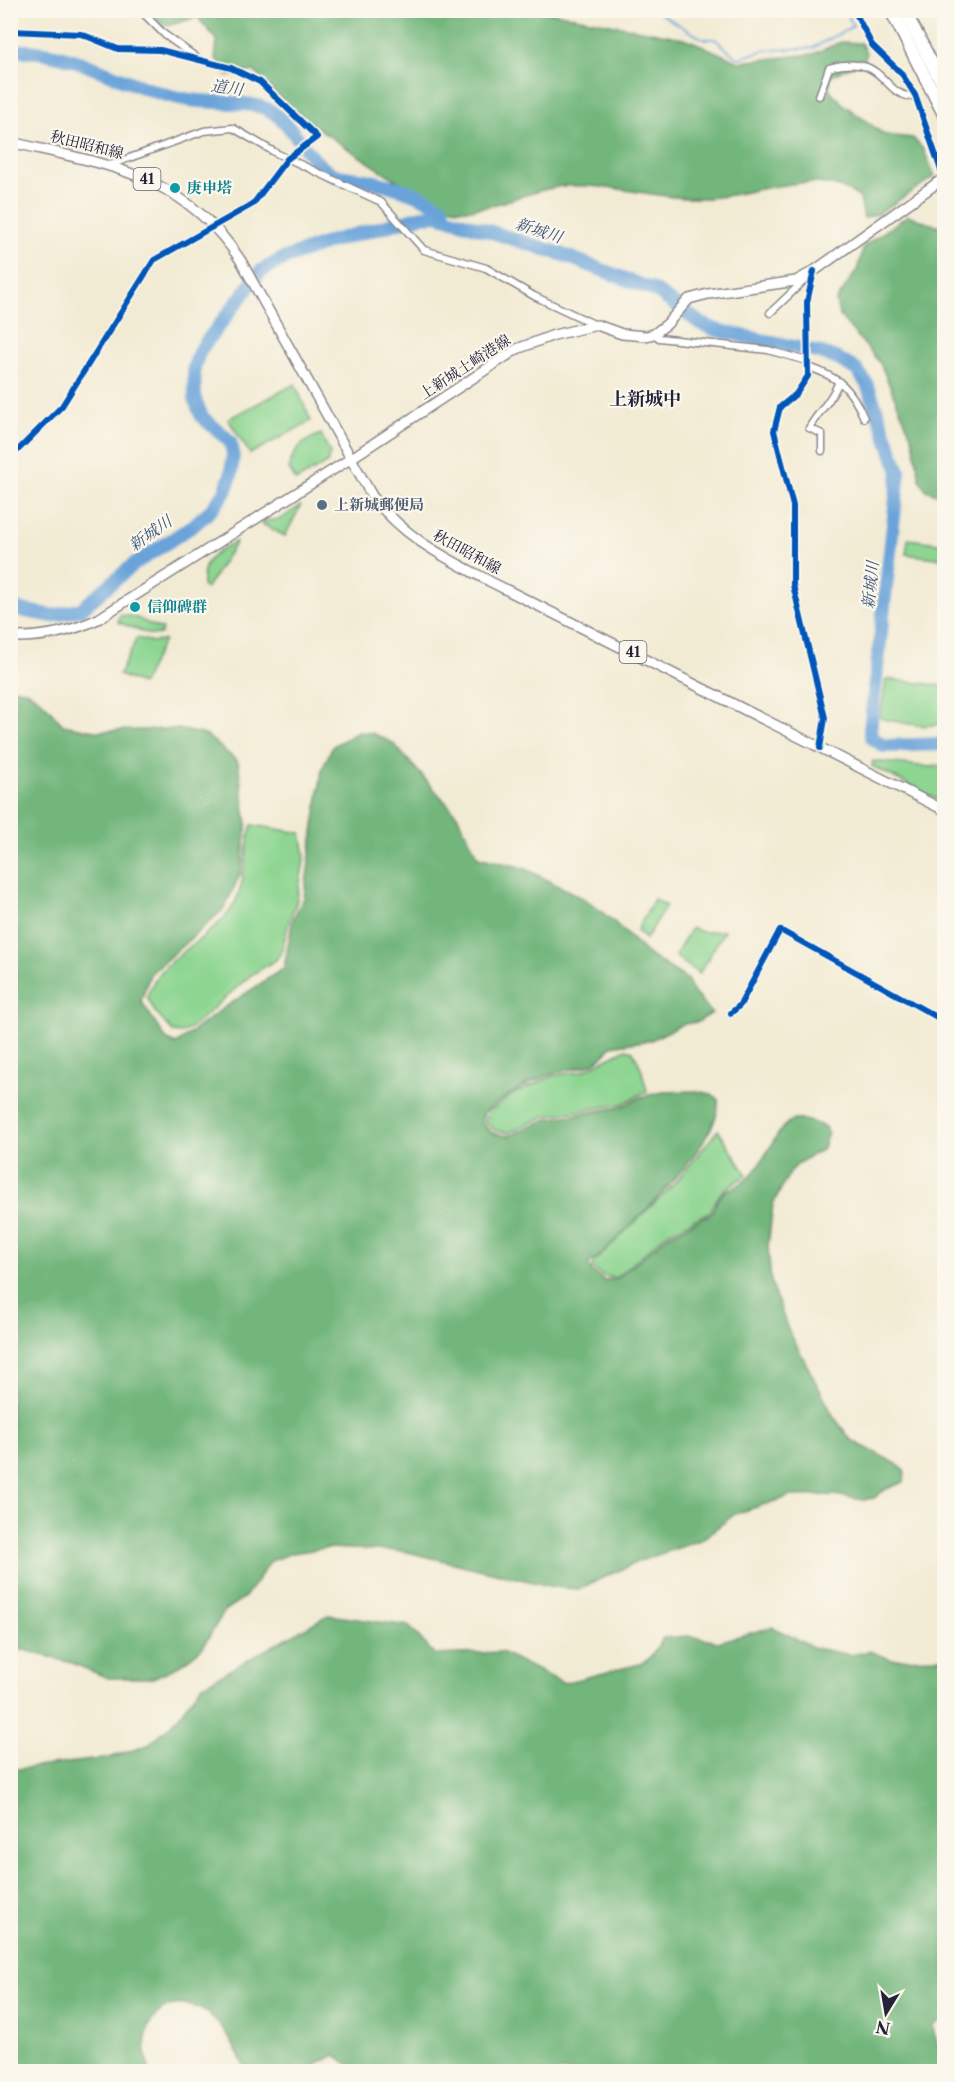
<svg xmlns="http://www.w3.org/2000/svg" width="955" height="2082" font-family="'Libre Caslon Text','Noto Serif JP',serif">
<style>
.green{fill:#8dd591;stroke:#587c66;stroke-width:1.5}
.forest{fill:#72b67b;stroke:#4a6c5b;stroke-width:1.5}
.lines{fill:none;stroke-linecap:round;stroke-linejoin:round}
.stream{stroke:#69a3d9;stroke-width:2}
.river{stroke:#69a3d9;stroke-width:14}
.minor-casing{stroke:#8a8688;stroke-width:9}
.secondary-casing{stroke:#8a8688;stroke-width:12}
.primary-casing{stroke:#8a8688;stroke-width:12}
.motorway-casing{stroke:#8a8688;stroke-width:15}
.minor{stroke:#fff;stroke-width:6}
.secondary{stroke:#fff;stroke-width:9}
.primary{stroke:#fff;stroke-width:9}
.motorway{stroke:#fff;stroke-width:12}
.cycleway-casing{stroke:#fbf7ec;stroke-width:10}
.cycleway{stroke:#0057b8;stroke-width:6}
.culture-dot{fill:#0f9aa8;stroke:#fbf7ec;stroke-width:2}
.service-dot{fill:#5c6f8a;stroke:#fbf7ec;stroke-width:2}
.labels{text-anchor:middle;stroke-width:4.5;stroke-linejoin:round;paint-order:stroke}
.shield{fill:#fbf7ec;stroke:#636270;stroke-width:1.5}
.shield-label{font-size:14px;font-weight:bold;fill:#22223b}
.street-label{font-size:15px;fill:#22223b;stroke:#fbf7ec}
.culture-label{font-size:15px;font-weight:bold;fill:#0d838f;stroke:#fbf7ec;text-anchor:start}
.service-label{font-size:15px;font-weight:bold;fill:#4e5e75;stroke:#fbf7ec;text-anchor:start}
.water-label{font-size:16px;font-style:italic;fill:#3e567a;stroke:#fbf7ec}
.quarter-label{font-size:18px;font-weight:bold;fill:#22223b;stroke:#fbf7ec}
</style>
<rect width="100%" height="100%" fill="#fbf7ec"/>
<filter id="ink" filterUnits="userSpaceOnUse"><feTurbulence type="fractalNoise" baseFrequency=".0167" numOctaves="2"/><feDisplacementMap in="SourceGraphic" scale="12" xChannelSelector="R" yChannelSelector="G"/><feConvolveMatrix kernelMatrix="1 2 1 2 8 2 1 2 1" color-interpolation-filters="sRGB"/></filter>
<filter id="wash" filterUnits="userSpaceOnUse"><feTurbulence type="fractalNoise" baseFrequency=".008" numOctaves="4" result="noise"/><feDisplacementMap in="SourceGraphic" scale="24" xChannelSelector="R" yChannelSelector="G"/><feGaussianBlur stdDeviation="1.35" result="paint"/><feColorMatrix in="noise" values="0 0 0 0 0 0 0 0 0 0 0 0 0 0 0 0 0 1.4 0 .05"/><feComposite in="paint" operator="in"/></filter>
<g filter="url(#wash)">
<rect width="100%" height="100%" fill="#f2ebd4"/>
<g class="green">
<polygon points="295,384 311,421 250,454 228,419"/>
<path d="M 321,434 L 330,453 L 327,463 L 296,481 L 289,469 C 293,449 303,441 321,434 Z"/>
<polygon points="301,505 285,536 262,524 265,521 281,519"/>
<polygon points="908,539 944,544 944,559 906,554"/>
<path d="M 235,541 L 236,542 L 206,589 L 203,587 C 201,558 213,556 235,541 Z"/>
<path d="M 120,615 C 141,616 144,624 162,629 L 161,634 L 151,635 L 118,622 Z"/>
<polygon points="137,638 153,642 164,640 142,684 119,675"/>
<path d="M 886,679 L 944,686 L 944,722 C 928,730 900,722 883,719 L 880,717 Z"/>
<polygon points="873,761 931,767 944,765 944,803 872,766"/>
<path d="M 252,825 L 301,833 L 305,855 L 296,904 L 290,918 L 281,953 L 276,960 L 251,975 L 191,1028 L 182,1033 L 173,1032 L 155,1012 L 147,997 C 159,955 211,942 233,906 C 247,883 243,850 252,825 Z"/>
<polygon points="654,899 666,906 646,939 637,930"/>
<polygon points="691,928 702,932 724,931 699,974 675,956"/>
<polygon points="626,1049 633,1051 641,1068 647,1091 622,1104 546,1116 508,1133 494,1130 485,1121 489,1112 513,1094 553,1076 583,1071"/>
<path d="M 718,1130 L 747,1175 C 726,1188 720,1189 710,1212 L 668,1233 L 615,1278 L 603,1276 L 592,1268 L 593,1263 L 675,1183 Z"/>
</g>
<g class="forest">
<path d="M 147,11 L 544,11 L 687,39 L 739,62 L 813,54 L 841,42 L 861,43 L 866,53 L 865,60 L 831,76 L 829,89 L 843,104 L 885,135 L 913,138 L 923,149 L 935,176 L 878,214 L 864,218 L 860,198 C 818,166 757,194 710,198 C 662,201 614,183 565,186 C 533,188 491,212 459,209 C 434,207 410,189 390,176 C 340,144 293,115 254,71 L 227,76 L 215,58 L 217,40 L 197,17 L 164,27 Z"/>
<polygon points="908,215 927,223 944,227 944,497 926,490 920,480 913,440 880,363 839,315 836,301 857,270 864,246"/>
<path d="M 11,688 C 36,689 47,707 63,725 L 95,731 L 177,729 L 206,735 L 238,762 L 247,825 L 241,872 L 224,909 L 150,974 L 141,1001 L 166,1039 L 176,1044 L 222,1009 L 284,968 L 293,918 L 304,898 L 322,769 L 333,746 L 358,732 L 372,733 L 393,743 L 457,815 L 478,857 L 524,868 L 586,900 L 612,920 L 650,956 L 687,979 L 694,993 L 712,1013 L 698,1022 L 683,1024 L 651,1040 L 611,1046 C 593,1073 575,1065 549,1075 C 524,1084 504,1097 484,1113 L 482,1122 L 492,1133 L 508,1136 L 548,1119 L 621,1107 L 641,1097 L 663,1092 L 697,1091 L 711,1094 L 718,1099 C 724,1140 631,1224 602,1254 L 588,1264 L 591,1271 L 604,1280 L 616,1279 L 668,1236 L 712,1213 C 724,1182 727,1195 747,1179 C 762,1168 776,1130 789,1122 C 801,1116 814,1123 825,1127 L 828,1133 L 822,1150 L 800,1162 L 790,1172 L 773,1204 L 768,1246 L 771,1282 L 787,1327 L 834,1417 L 851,1440 L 897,1464 L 905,1472 L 904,1482 L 886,1489 L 874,1498 L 863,1500 L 835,1495 L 791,1496 L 735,1514 L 701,1540 L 637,1562 L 579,1589 L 554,1587 L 403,1551 L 326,1548 L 292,1553 L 271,1561 L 245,1597 L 225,1610 L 202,1648 L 179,1666 L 153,1678 L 108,1678 L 72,1663 L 24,1650 L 11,1652 Z"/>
<path d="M 328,1615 L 409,1626 L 435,1655 L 501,1652 L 563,1683 L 640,1664 L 649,1659 L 663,1638 L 690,1636 L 718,1642 L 772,1627 L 815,1648 L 851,1655 L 869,1651 L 891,1659 L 944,1658 L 944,2018 L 933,2026 C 934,2042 947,2057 943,2071 L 359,2072 L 335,2055 L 320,2062 L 309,2071 L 247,2071 C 235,2050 224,2019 200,2009 C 156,1990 135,2035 150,2071 L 11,2071 L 11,1770 L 109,1758 L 148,1745 L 174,1722 L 201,1686 Z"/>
</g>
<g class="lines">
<g class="stream">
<polyline points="654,10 703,39 715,39 736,57 740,58 765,50 813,48 853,26 846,10"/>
<polyline points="937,10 944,22"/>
</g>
<g class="river">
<path d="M 10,51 C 74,46 128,91 190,100 C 209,103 251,101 267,109 C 296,123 305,162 335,175 C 347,179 359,178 371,181 C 396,187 422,194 443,209 L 445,217"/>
<polyline points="10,608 53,616 81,609 133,565 194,525 212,509 225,492 231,475 233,453 230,441 202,417 195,400 194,367 200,350 261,271 283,259 329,242 422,216 438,215 561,254 656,291 700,323 716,330 822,353 838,359 857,370 867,384 899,471 870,731 872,738 884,746 944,744"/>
</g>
</g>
</g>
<g filter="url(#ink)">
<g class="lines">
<g class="minor-casing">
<g id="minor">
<polyline points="140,10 165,35 197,58"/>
<polyline points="854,10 872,45 902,74 915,95 944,179"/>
<polyline points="10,31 81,34 118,49 160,50 231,68 260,82 317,137 287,159 253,204 154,260 62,406 10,458"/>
<path d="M 819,96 L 829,68 C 889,52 879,97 916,97"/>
<polyline points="110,165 204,131 233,128 276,153 381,202 424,250 486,268 534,296 596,325"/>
<polyline points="814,271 807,302 808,376 796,394 780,407 774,431 793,506 793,585 825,718 820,748"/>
<polyline points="770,313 809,276"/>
<polyline points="654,334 659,338 768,350 807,361"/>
<path d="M 809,367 C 840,378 851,388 864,418"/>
<path d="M 822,451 L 822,434 L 809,428 C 819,411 833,399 839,381"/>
<polyline points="731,1013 740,1005 780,930 944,1021"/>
</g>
</g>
<g class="secondary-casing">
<path id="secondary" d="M 10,637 C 41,638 70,632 98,619 L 350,459 L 517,349 L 554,335 L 597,325 L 622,334 L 646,336 L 654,334 L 667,324 L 689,299 L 708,294 L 796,281 L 814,271 L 944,178"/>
</g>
<g class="primary-casing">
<path id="primary" d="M 10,142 C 104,164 184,173 241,261 L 372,496 C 407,540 443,556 491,582 L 944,810"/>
</g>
<g class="motorway-casing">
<g id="motorway">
<polyline points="891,10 944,114"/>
<polyline points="904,10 944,87"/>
</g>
</g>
<use href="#minor" class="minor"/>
<use href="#secondary" class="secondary"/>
<use href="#primary" class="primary"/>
<use href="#motorway" class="motorway"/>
<g class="cycleway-casing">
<g id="cycleway">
<polyline points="854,10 872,45 902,74 915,95 944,179"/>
<polyline points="10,31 81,34 118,49 160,50 231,68 260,82 317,137 287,159 253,204 154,260 62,406 10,458"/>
<polyline points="814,271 807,302 808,376 796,394 780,407 774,431 793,506 793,585 825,718 820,748"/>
<polyline points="731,1013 740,1005 780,930 944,1021"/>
</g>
</g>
<use href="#cycleway" class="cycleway"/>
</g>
</g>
<g class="culture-dot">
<circle cx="175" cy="188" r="6"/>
<circle cx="135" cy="607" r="6"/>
</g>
<circle class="service-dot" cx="322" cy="505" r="6"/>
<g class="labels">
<g class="shield">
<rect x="133.5" y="168" width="27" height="22" rx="4.5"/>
<rect x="619.5" y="641" width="27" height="22" rx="4.5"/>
</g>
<g class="shield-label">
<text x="147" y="184">41</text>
<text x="633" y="657">41</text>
</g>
<g class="street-label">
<text transform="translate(87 145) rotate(14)" y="5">秋田昭和線</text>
<text transform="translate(465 367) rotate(-33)" y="5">上新城土崎港線</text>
<text transform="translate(467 552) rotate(29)" y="5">秋田昭和線</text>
</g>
<g class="culture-label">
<text x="187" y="193">庚申塔</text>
<text x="147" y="612">信仰碑群</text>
</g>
<g class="service-label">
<text x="334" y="510">上新城郵便局</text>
</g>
<g class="water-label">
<text transform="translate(227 87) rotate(8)" y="6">道川</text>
<text transform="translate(539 230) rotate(18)" y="6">新城川</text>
<text transform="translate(150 533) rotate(-35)" y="6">新城川</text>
<text transform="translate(870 585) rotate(-84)" y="6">新城川</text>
</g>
<g class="quarter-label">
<text x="645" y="405">上新城中</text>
</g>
</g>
<rect width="955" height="2082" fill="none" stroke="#fbf7ec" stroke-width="36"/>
<g transform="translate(886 2013) rotate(191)" stroke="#fbf7ec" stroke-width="4.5" paint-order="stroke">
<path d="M0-4.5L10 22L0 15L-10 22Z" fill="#22223b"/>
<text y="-9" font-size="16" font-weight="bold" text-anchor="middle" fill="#22223b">N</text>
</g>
</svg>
